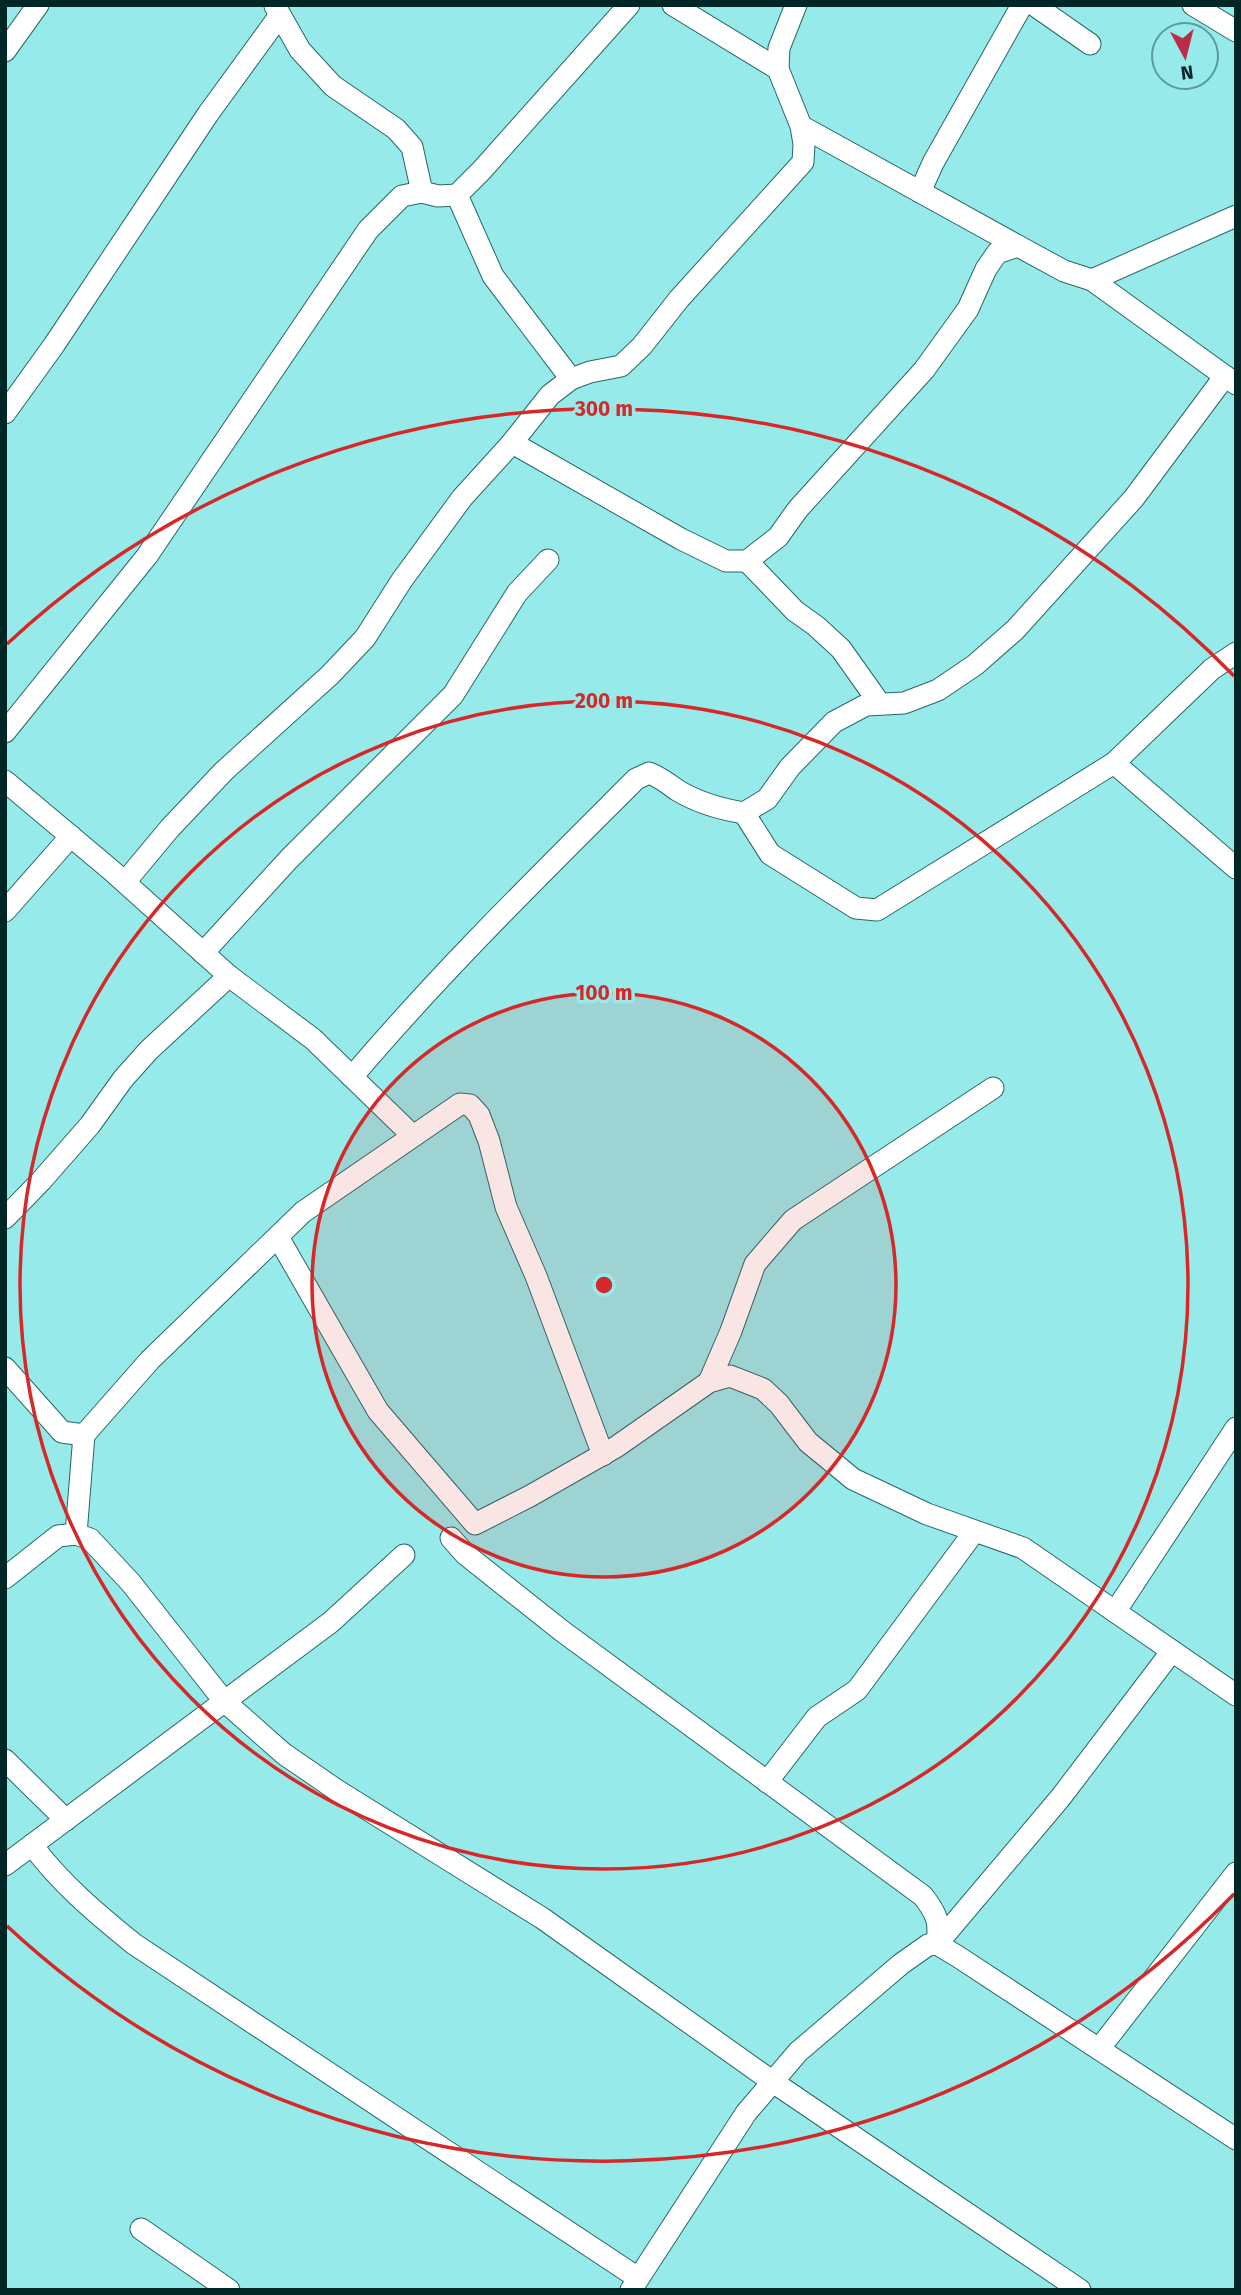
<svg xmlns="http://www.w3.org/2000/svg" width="1241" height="2295" font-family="'Fira Sans',sans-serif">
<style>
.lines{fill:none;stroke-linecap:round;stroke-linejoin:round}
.minor-casing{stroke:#266868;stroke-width:23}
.minor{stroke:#fff;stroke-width:21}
.ring{fill:none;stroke:#d62828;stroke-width:3.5}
.centre{fill:#d62828;stroke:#96ebea;stroke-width:3.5}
.ring-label{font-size:21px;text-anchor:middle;font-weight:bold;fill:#d62828;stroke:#96ebea;stroke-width:7;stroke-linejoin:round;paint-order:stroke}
</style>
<rect width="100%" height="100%" fill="#96ebea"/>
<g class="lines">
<g class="minor-casing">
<g id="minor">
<polyline points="673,5 778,69"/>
<polyline points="1034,5 1090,44"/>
<polyline points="1193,5 1236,31"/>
<polyline points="275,6 300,50 333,86 396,129 412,147 422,192"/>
<polyline points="5,51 38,5"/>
<polyline points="801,126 1018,246"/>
<polyline points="920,192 933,163 1022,5"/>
<polyline points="457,195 493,276 571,379"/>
<polyline points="1092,280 1236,216"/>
<polyline points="5,413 54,345 208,114 280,15"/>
<polyline points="511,444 550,395 571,379 590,372 621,366 642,346 679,299 803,162 804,144 801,126 778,69 779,48 796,5"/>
<polyline points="747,561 795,611 816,626 841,649 880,704"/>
<polyline points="5,732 147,556 368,230 402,196 422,192 438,196 457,195 482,170 629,5"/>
<polyline points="1114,763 1236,868"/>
<polyline points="5,781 111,870 229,976 313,1039 413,1136"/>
<polyline points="744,813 770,854 856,908 877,910 1114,763 1212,669 1236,653"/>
<polyline points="125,882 170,828 224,771 330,675 365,638 402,580 462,498 511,444 516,445 681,539 726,561 747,561 778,537 798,509 924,370 968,309 986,269 997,253 1018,246 1064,271 1092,280 1236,384"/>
<polyline points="5,911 71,836"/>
<polyline points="203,953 289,859 453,695 517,593 548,560"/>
<path d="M 352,1077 C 441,972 539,876 636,779 L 649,773 C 660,777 667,783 677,790 C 698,803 720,809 744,813 L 767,799 L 790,767 L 834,722 L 866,705 L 904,703 L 938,690 L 975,665 L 1015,630 L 1134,498 L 1225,376"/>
<polyline points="5,1218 41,1181 90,1125 123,1079 149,1050 229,976"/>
<polyline points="278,1237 378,1411 475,1524 530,1496 616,1447 709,1382 730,1376 763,1389 779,1404 808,1442 853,1479 927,1514 1023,1548 1236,1695"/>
<polyline points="5,1368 62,1432 84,1435"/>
<polyline points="709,1382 731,1331 755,1264 793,1220 993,1088"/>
<polyline points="76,1534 84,1435 150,1360 303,1212 460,1104 470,1105 479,1115 489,1141 506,1207 536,1276 603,1455"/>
<path d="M 451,1538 L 465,1554 L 562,1631 L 923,1896 C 937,1914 940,1922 937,1944"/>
<polyline points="5,1578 58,1536 76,1534 90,1539 131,1583 224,1701 284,1754 338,1791 542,1918 773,2082 1080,2290"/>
<polyline points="1115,1612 1236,1428"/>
<polyline points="5,1760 66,1820"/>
<polyline points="767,1782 817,1717 857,1690 974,1532"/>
<path d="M 32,1845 C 61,1884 97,1914 134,1944 L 638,2278"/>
<polyline points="5,1865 331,1622 404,1555"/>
<polyline points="937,1944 1061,1797 1172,1651"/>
<polyline points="1099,2049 1236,1873"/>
<polyline points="141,2229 229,2290"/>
<polyline points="631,2290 746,2113 798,2052 901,1964 928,1945 937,1944 957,1956 1236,2139"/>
</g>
</g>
<use href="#minor" class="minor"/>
</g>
<circle cx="604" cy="1285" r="292" fill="#d62828" fill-opacity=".12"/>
<g class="ring">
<circle cx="604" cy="1285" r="292"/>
<circle cx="604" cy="1285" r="584"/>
<path d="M1234 1894A876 876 0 0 1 7 1926M7 644A876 876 0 0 1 1234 676"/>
</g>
<circle cx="604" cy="1285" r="10" class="centre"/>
<g class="ring-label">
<text x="604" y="416">300 m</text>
<text x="604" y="708">200 m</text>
<text x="604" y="1000">100 m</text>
</g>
<rect width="1241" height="2295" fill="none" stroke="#002626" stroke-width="14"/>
<g transform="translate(1185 56) rotate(173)"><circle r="33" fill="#96ebea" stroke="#5a9c9c" stroke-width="2"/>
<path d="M0-5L12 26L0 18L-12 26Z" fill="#bc2b48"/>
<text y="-10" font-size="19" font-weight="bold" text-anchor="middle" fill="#002626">N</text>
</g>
</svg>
